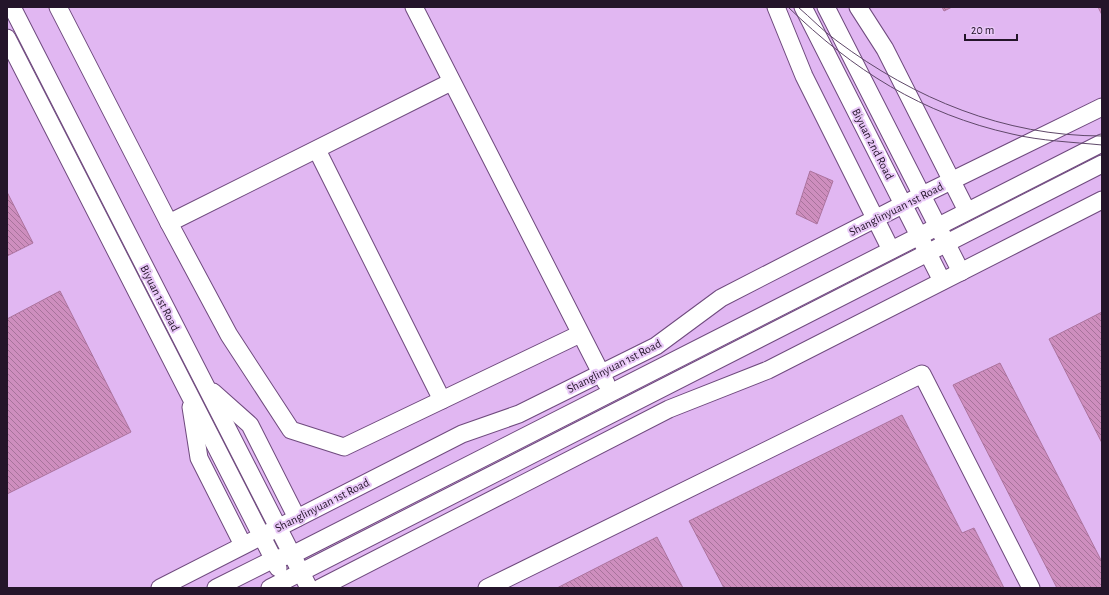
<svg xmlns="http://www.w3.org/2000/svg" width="1109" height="595" font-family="'Alegreya Sans',sans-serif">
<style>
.building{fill:url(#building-back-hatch);stroke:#ac739e}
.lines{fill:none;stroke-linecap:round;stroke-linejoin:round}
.minor-casing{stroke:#6f4a7e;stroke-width:19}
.minor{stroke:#fff;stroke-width:17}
.tram{stroke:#5f4869;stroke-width:1}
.labels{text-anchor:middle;stroke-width:4;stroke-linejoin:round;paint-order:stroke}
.street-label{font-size:12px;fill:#24152a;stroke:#e9c8f8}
</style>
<defs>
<pattern id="building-back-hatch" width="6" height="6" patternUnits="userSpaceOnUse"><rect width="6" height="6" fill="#ce8ebe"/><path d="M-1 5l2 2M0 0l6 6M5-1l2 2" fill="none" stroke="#a7739b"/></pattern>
</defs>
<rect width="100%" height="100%" fill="#e1b7f2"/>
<g class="building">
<polygon points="942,7 952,7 944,11"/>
<polygon points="1098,7 1102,7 1102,15"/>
<polygon points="810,171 833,181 817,224 796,214"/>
<polygon points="7,192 33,243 7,256"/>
<polygon points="60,291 131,432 7,494 7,319"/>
<polygon points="1102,312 1102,443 1049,339"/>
<polygon points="1000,363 1102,562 1102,588 1057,588 953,385"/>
<polygon points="902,415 962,533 974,528 1004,588 724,588 689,521"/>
<polygon points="657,537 683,588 557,588"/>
</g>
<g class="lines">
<g class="minor-casing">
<g id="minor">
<polyline points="12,7 309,588"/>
<polyline points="58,7 169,223 229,335 291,430 344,447 580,334"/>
<polyline points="414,7 606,383"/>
<polyline points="776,7 804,76 891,250"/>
<polyline points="803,7 942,281"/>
<polyline points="826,7 961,272"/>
<polyline points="858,7 885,49 967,211"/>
<polyline points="7,38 278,568"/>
<polyline points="317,150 442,400"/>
<polyline points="169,223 451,82"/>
<polyline points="213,392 250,425 297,518"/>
<polyline points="191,407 199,458 243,545"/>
<polyline points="160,588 462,434 519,414 656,346 721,298 904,204 1102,107"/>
<polyline points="216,588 274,559 292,555 1102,143"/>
<polyline points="270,588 1102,164"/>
<polyline points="320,588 669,409 768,370 1102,200"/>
<polyline points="487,588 922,374 1031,588"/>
</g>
</g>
<use href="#minor" class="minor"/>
<g class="tram">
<path d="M 788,7 C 853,70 922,114 1012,134 C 1041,141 1072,142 1102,145"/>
<path d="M 798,7 C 811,18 823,31 837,41 C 915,99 1004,136 1102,136"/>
</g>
</g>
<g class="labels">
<g class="street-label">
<text transform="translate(873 144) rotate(63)" y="4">Biyuan 2nd Road</text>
<text transform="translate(896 209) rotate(-27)" y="4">Shanglinyuan 1st Road</text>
<text transform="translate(160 298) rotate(63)" y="4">Biyuan 1st Road</text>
<text transform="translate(614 366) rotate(-27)" y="4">Shanglinyuan 1st Road</text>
<text transform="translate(322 505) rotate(-27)" y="4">Shanglinyuan 1st Road</text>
</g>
</g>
<rect width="1109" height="595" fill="none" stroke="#24152a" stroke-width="16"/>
<path d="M965 34v6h52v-6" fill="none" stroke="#24152a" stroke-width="2"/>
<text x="971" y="34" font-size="12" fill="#24152a" stroke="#e9c8f8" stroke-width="3" paint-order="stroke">20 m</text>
</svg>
